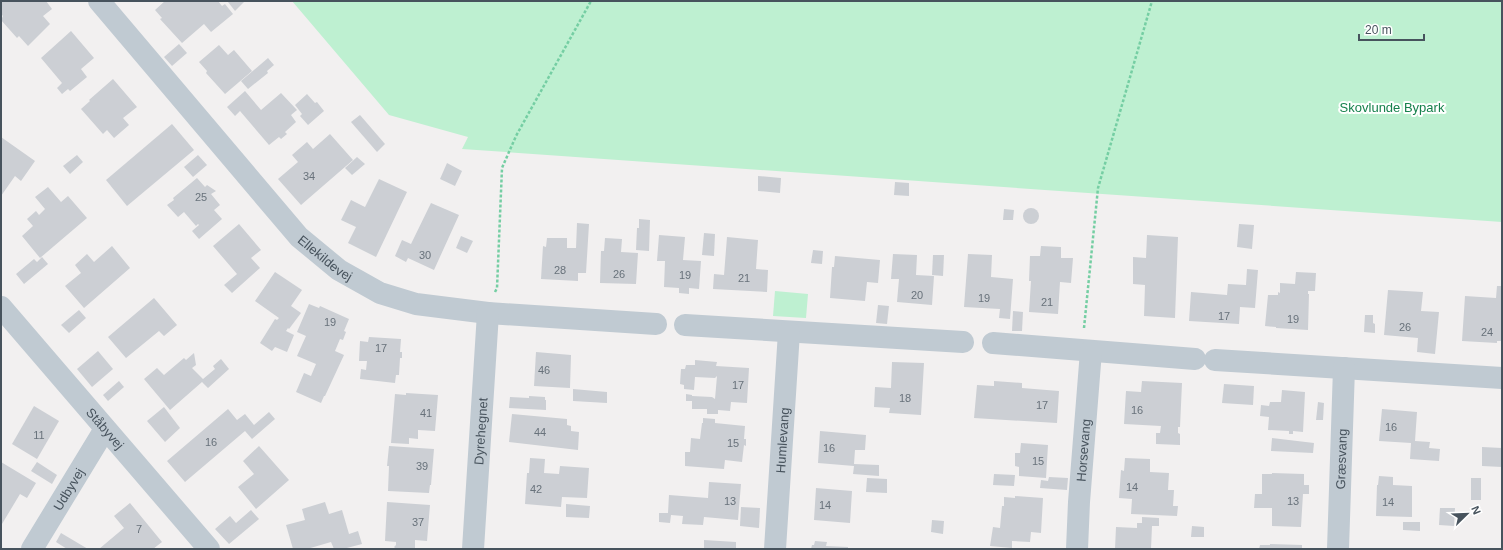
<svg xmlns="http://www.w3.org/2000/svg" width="1503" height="550" font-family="Arial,sans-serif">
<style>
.green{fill:#bef0d1}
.building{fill:#cccfd4}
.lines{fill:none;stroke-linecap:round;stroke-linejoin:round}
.path{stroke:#75cea3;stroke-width:2.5;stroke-dasharray:3 2;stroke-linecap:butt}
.minor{stroke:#c0cad2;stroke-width:22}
.labels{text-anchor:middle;stroke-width:4;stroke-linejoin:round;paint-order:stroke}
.number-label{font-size:11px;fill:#68727b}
.park-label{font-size:13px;fill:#16814c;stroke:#fff}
.street-label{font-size:13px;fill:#47535d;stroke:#fff}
</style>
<rect width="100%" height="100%" fill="#f2f0f0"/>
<g class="green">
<polygon points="292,1 1502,1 1502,222 462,149 468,137 389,115"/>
<polygon points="775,291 808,294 806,318 773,316"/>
</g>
<g class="building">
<polygon points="1,1 46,1 52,9 43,16 50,24 28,46 19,36 17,38 1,20 3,16 1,14"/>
<polygon points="165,1 218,1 222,6 225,4 233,14 211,32 204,24 182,43 160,19 162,18 155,10"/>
<polygon points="245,1 235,11 228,2 229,1"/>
<polygon points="71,31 94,58 81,69 87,77 70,91 68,89 62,94 57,88 62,83 41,58"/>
<polygon points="179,44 187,53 172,66 164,57"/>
<polygon points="219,45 228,55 234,50 252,71 225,94 206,73 207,71 199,62"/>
<polygon points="268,58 274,65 267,71 268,73 248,89 241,81"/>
<polygon points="113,79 137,107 123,118 129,125 114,138 107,130 103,134 81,109 90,101 89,100"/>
<polygon points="245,91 261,110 281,93 297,110 291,115 296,122 285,132 287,134 281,139 279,137 269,145 240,111 235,116 227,107"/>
<polygon points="307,94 315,103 317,102 324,111 308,125 300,116 302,114 295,105"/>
<polygon points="360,115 385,144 377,152 351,122"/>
<polygon points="172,124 194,150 127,206 106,180"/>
<polygon points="330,134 353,160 301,205 278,179 298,162 292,155 307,142 313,149"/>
<polygon points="1,137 35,161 21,181 15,176 1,196"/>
<polygon points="77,155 83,162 70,174 63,166"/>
<polygon points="198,155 207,165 193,177 184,167"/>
<polygon points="357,157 365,164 352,175 345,168"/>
<polygon points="447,163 462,171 455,186 440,179"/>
<polygon points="758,176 781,178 780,193 758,191"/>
<polygon points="197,178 205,187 207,185 216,191 211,194 220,205 214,210 222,219 199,239 192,231 199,225 198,224 196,226 184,212 178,217 167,205 174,200 173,198"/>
<polygon points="379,179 407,192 376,257 348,243 356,227 341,220 351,200 365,207"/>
<polygon points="895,182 909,183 909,196 894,195"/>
<polygon points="48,187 61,202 68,196 87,218 40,258 22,236 33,226 27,219 36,211 39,215 45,209 35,197"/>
<polygon points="431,203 459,215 434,270 408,258 406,262 395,256 402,240 411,244"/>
<circle cx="1031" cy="216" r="8"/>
<polygon points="1004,209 1014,210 1013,220 1003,220"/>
<polygon points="639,219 650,220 649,251 636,250 637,228 639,228"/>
<polygon points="577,223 589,224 586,273 578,273 578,281 541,279 543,246 546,247 547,238 567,238 567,248 576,248"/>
<polygon points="239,224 261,250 251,258 260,268 232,293 224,285 237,274 213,246"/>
<polygon points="1239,224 1254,225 1252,249 1237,247"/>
<polygon points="704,233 715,234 714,256 702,255"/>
<polygon points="659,235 685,237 683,260 701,261 699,289 689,288 689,294 679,293 679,288 664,287 665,261 657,261"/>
<polygon points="1147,235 1178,237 1175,318 1144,316 1145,285 1133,284 1133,257 1146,258"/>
<polygon points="461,236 473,241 467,253 456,248"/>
<polygon points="727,237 758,240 756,269 768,270 767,292 713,289 714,274 724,275"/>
<polygon points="605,238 622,239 621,252 638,253 636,284 600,283 601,251 604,251"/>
<polygon points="112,246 130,268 84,308 65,286 81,273 75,265 87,254 94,262"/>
<polygon points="1041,246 1061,247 1061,258 1073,258 1071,283 1060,282 1058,314 1029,312 1031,281 1029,281 1030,256 1040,256"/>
<polygon points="813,250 823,251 822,264 811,263"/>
<polygon points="893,254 917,255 916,275 934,276 932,305 897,302 899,279 891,279"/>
<polygon points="968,254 992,255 991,277 1013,279 1010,319 999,318 1000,309 964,307"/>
<polygon points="933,255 944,255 943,276 932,275"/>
<polygon points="835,256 880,260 878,283 867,282 865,301 830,298 832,267 834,267"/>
<polygon points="42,257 48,264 24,284 16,274 34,259 37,262"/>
<polygon points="1247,269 1258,270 1255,308 1240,307 1239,324 1189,321 1191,292 1227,295 1228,284 1246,285"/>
<polygon points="275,272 302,290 291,306 301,313 289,329 288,328 286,331 294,335 287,352 275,347 272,351 260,343 275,319 277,320 279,318 255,301"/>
<polygon points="1296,272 1316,273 1315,291 1308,291 1308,294 1309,294 1308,330 1276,328 1276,327 1265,326 1268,295 1278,295 1278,292 1280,293 1280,283 1295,284"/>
<polygon points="1497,286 1502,286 1502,341 1497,341 1497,343 1462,341 1465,296 1496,298"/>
<polygon points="1388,290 1423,292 1421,311 1439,312 1435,354 1417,352 1418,338 1384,335"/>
<polygon points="154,298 177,325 164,336 159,331 126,358 108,337"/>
<polygon points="309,304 319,308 320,306 349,319 344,331 346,332 343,340 340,339 335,351 344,355 325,396 324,396 321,403 296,392 304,373 311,376 316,364 297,356 306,336 297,332"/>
<polygon points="878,305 889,306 887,324 876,323"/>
<polygon points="79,310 86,318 69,333 61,325"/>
<polygon points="1013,311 1023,312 1022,331 1012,331"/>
<polygon points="1365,315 1373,315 1373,323 1375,324 1375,333 1364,332"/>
<polygon points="369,337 401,339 400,352 402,352 402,358 400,358 399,375 396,375 395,383 360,379 361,369 366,370 367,361 359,361 360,341 368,342"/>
<polygon points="98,351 113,369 92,387 77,369"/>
<polygon points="536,352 571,355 570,388 534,386"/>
<polygon points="194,353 196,365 192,368 203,379 215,369 213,366 221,359 229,369 208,388 202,382 170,410 144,379 157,368 164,375 184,358 186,360"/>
<polygon points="695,360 717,362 716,366 749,368 747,403 731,402 730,411 718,410 718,414 707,414 707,409 692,409 692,401 686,401 686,394 692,395 692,396 712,397 715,399 717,376 715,378 695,377 694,390 684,389 684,385 680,384 681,369 685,369 686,365 695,365"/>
<polygon points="892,362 924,363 921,415 889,413 890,408 874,407 875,387 891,388"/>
<polygon points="119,381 124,387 108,401 103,395"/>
<polygon points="994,381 1022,383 1022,388 1059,391 1057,423 974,418 977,385 994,386"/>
<polygon points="1142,381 1182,383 1180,427 1178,427 1178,433 1180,434 1180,445 1156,444 1156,433 1160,433 1161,426 1124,424 1126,391 1141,392"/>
<polygon points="1224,384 1254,386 1253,405 1222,403"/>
<polygon points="573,389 607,392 607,403 573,401"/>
<polygon points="1282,390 1305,392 1303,432 1293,431 1293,434 1289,434 1289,431 1268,430 1269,417 1260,416 1261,405 1269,406 1270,402 1281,402"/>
<polygon points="406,393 438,395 435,431 418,430 418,439 409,438 409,444 391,443 395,394 406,395"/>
<polygon points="529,396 545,397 545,400 546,400 546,410 509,408 510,397 529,398"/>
<polygon points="1318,402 1324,403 1323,420 1316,420"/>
<polygon points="34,406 59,421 37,459 12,444"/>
<polygon points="164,407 180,428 165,442 147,421"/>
<polygon points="228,409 237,420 245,414 254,425 269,412 275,419 252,439 245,431 185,482 167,461"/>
<polygon points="1382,409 1417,412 1415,441 1430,442 1429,448 1440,449 1439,461 1410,459 1411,443 1379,441"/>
<polygon points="512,414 567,419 567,425 571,426 571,431 579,432 578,450 509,442"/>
<polygon points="703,418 715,419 715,423 745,426 744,439 746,439 746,446 744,445 742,462 725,460 724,469 685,466 685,452 690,452 691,438 700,439 702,423 703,423"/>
<polygon points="820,431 866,435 865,450 855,450 854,464 879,465 879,476 853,474 854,466 818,463"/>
<polygon points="1272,438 1314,443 1313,453 1271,451"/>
<polygon points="1021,443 1048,445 1046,478 1019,476 1019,467 1015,466 1015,453 1020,453"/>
<polygon points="259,446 289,480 256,509 238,487 254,474 243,461"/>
<polygon points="389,446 434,449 431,485 430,485 429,493 388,491 389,466 387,466"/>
<polygon points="1482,447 1502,448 1502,467 1482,466"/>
<polygon points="530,458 545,459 544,473 559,474 560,466 589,468 587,498 562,497 561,507 525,504 527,473 529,473"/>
<polygon points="1125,458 1150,459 1150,472 1169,473 1168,490 1174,490 1173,506 1178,506 1177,516 1131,514 1132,499 1119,498 1121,470 1124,471"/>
<polygon points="1,462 36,483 27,498 20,494 2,524 1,523"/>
<polygon points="37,462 57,475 52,484 31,471"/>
<polygon points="1272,473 1304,474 1304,485 1309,485 1309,494 1303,494 1301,527 1272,526 1272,508 1254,508 1255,494 1262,494 1262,474 1272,474"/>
<polygon points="994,474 1015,475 1014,486 993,485"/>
<polygon points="1379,476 1393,477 1393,485 1412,486 1412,517 1376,516 1377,485 1378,485"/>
<polygon points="1049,477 1068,478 1067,490 1040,488 1041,480 1048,481"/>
<polygon points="867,478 887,479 887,493 866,492"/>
<rect x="1471" y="478" width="10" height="22"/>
<polygon points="709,482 741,484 738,520 704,517 703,525 682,524 683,516 671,515 670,523 659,522 659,513 668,513 669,495 708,498"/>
<polygon points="816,488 852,491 850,523 814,520"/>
<polygon points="1015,496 1043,498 1041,533 1031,532 1030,542 1012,541 1012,548 990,546 993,527 1000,528 1002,506 1004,506 1004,497 1015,498"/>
<polygon points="325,502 329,514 342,510 349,534 358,531 362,544 343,549 334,549 331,542 307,549 293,549 286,525 305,520 302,509"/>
<polygon points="387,502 430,505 427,541 415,540 415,549 396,549 394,547 396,545 396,542 385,541"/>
<polygon points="130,503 162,542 153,549 145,549 144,548 142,549 99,549 124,528 114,516"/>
<polygon points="566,504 590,506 589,518 566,517"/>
<polygon points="741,507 760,508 759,528 740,526"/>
<polygon points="1440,508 1455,508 1454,526 1439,525"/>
<polygon points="251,510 259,519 229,544 215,529 230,516 236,523"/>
<polygon points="1142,517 1159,518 1159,526 1152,526 1151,549 1115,549 1116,527 1137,528 1137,523 1142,523"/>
<polygon points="932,520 944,521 943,534 931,532"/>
<polygon points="1403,522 1420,522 1420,531 1403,530"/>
<polygon points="1192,526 1204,527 1204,537 1191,537"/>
<polygon points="61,533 88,549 67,549 56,542"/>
<polygon points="704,540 736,542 736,549 704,549"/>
<polygon points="815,541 827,542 826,546 848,547 848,549 811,549 812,545 814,545"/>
<polygon points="1270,544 1302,545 1302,549 1259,549 1260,545 1270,545"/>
</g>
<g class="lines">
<g class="path">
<polyline points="495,292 497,288 502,168 516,136 591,1"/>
<polyline points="1084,328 1098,188 1152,1"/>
</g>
<g class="minor">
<path id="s1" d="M 99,1 L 299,237 L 339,270 L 380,293 L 416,304 L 488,313 L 656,324"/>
<path id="s2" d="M 1,307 L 209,549"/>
<polyline points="685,325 963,342"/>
<polyline points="993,343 1195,359"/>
<polyline points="1215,360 1502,378"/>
<path id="s3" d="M 32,549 L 105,429"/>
<path id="s4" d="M 473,549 L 488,313"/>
<path id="s5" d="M 775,549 L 789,332"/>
<path id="s6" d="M 1077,549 L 1079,502 L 1091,351"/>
<path id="s7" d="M 1338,549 L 1344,368"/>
</g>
</g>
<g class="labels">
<g class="number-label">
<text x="309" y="180">34</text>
<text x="201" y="201">25</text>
<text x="425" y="259">30</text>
<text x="560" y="274">28</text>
<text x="619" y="278">26</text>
<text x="685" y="279">19</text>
<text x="744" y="282">21</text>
<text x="917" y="299">20</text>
<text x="984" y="302">19</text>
<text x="1047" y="306">21</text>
<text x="1224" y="320">17</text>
<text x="1293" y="323">19</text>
<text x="330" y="326">19</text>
<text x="1405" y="331">26</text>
<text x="1487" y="336">24</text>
<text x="381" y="352">17</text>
<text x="544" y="374">46</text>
<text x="738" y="389">17</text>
<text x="905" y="402">18</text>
<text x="1042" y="409">17</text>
<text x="1137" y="414">16</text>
<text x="426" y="417">41</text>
<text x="1391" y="431">16</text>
<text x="540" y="436">44</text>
<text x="39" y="439">11</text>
<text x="211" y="446">16</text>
<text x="733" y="447">15</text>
<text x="829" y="452">16</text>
<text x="1038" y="465">15</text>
<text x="422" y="470">39</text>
<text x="1132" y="491">14</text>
<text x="536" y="493">42</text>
<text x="730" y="505">13</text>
<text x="1293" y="505">13</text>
<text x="1388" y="506">14</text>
<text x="825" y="509">14</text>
<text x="418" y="526">37</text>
<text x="139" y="533">7</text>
</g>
<g class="park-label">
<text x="1392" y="112">Skovlunde Bypark</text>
</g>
<g class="street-label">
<text dy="5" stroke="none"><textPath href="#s1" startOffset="343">Ellekildevej</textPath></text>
<text dy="5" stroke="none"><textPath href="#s2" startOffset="160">Ståbyvej</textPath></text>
<text dy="5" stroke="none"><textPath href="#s4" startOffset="118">Dyrehegnet</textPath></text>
<text dy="5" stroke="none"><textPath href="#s5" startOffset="109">Humlevang</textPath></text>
<text dy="5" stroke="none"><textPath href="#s6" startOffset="99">Horsevang</textPath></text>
<text dy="5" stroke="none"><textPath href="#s7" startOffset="90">Græsvang</textPath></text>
<text dy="5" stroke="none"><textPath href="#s3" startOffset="70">Udbyvej</textPath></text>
</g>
</g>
<rect width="1503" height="550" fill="none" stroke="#47535d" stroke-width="4"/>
<g transform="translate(1467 514) rotate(67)" stroke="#ffffff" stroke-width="3" paint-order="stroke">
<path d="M0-3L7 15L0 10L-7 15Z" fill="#47535d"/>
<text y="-6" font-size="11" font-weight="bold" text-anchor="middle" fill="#47535d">N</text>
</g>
<path d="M1359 34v6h65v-6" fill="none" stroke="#47535d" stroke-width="2"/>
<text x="1365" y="34" font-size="12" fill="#47535d" stroke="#ffffff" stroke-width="3" paint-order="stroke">20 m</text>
</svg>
